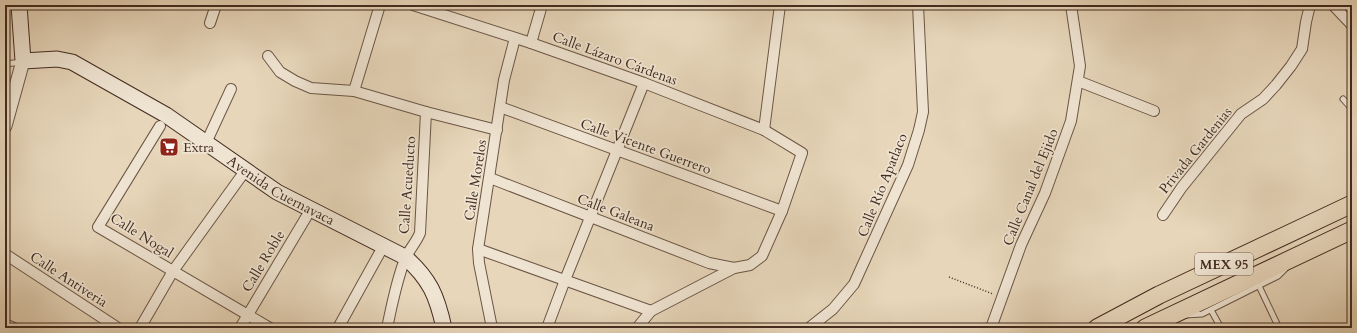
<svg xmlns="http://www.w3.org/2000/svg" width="1357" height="333" font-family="Cardo,serif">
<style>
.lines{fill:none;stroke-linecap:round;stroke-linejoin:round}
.service-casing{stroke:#6b5646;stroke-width:7}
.minor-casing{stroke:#6b5646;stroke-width:12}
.tertiary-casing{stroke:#6b5646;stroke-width:15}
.secondary-casing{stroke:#422b1f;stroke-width:17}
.trunk-casing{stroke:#422b1f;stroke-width:19}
.path{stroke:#422b1f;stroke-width:1.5;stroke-dasharray:1 2;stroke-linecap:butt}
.service{stroke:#efe4d2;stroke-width:5}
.minor{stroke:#efe4d2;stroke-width:10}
.tertiary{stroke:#efe4d2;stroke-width:13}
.secondary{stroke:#efe4d2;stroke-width:15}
.trunk{stroke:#e7d6ba;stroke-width:17}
.labels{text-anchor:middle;stroke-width:3.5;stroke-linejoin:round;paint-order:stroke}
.shield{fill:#efe4d2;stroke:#766255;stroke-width:1}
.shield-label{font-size:13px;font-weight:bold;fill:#422b1f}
.street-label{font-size:14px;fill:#422b1f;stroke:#efe4d2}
.poi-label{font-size:14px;fill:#422b1f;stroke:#efe4d2;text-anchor:start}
</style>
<rect width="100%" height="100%" fill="#e7d6ba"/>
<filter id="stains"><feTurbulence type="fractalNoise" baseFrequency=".005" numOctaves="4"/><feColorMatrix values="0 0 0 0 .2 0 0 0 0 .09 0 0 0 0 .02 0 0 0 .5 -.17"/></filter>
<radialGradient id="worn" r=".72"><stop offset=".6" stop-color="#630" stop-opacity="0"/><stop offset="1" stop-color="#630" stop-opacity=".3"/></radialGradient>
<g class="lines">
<g class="service-casing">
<g id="service">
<polyline points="5,64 22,62"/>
<polyline points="1343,99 1352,109"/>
<polyline points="1259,286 1279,328"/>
<polyline points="1211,310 1221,328"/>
<polyline points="1186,315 1202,314 1278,276 1286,268"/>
</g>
</g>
<g class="minor-casing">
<g id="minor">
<polyline points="413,5 531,43 644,83 764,130 802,153 782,211 762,256 750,265 734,268 709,263 490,178"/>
<polyline points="1333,5 1352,25"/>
<polyline points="210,23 216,5"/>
<polyline points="531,43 542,5"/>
<polyline points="268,56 280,72 295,81 311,88 354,91 426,112 497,130"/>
<polyline points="1078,81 1154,111"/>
<polyline points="354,91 380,5"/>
<polyline points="500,107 782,211"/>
<polyline points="160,126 98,227 270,328"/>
<polyline points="764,130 780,5"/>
<polyline points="206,143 231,89"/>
<polyline points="1163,215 1182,187 1241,114 1263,99 1276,85 1291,66 1302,49 1306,22 1310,5"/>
<polyline points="478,249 651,311"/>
<polyline points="5,254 118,328"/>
<polyline points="5,324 14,328"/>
<polyline points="140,328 173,271 245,171"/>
<polyline points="240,328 311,209"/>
<polyline points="338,328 384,245"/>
<path d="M 387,328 C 392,305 396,282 405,259 C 408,251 416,243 420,233 L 426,112"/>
<polyline points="492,328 479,263 478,249 504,80 515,38"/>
<polyline points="547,328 565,280 644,83"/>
<polyline points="637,328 651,311 734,268"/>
<polyline points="809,328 833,309 854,284 908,165 919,130 923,112 918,5"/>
<polyline points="991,328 1021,245 1045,193 1071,121 1080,66 1071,5"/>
</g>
</g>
<g class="tertiary-casing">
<polyline id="tertiary" points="5,126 23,61"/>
</g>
<g class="secondary-casing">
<g id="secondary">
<path id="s1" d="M 19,5 L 23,61 L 57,59 L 72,62 L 166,115 L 277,192 L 405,257 C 430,279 437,296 444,328"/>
</g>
</g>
<g class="trunk-casing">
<g id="trunk">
<polyline points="1097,328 1159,295 1352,204"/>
<polyline points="1145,328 1352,230"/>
</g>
</g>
<polyline class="path" points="949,277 993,294"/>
<use href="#service" class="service"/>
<use href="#minor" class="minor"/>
<use href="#tertiary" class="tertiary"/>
<use href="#secondary" class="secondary"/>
<use href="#trunk" class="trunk"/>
</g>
<defs>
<g id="supermarket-square" transform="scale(1)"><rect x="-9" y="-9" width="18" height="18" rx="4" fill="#8f2418" stroke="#efe4d2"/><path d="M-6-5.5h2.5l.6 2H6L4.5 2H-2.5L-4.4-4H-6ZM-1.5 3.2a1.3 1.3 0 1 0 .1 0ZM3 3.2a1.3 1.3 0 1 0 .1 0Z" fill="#fff"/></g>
</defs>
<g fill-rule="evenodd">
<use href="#supermarket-square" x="169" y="147"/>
</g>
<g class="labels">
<rect class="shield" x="1195" y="253" width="58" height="22" rx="3"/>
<g class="shield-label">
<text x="1224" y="269">MEX 95</text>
</g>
<g class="street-label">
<text transform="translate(615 58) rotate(20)" y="5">Calle Lázaro Cárdenas</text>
<text transform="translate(646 146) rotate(20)" y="5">Calle Vicente Guerrero</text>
<text transform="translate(1195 150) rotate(-51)" y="5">Privada Gardenias</text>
<text transform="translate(475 180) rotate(-81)" y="5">Calle Morelos</text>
<text transform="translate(407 185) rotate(-86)" y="5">Calle Acueducto</text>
<text transform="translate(882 185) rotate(-68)" y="5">Calle Río Apatlaco</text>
<text transform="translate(1030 187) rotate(-68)" y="5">Calle Canal del Ejido</text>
<text dy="5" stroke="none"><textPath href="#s1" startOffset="351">Avenida Cuernavaca</textPath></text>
<text transform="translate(616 212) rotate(21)" y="5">Calle Galeana</text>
<text transform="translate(142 235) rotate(32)" y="5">Calle Nogal</text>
<text transform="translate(263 261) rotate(-59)" y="5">Calle Roble</text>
<text transform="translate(69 279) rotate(33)" y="5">Calle Antiveria</text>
</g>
<g class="poi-label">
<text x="183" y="152">Extra</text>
</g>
</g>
<rect width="1357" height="333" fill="none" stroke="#e7d6ba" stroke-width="20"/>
<rect x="6" y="6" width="1345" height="321" fill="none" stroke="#422b1f" stroke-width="2"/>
<rect x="10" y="10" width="1337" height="313" fill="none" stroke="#422b1f"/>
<rect width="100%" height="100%" filter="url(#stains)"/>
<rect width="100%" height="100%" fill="url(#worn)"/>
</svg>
